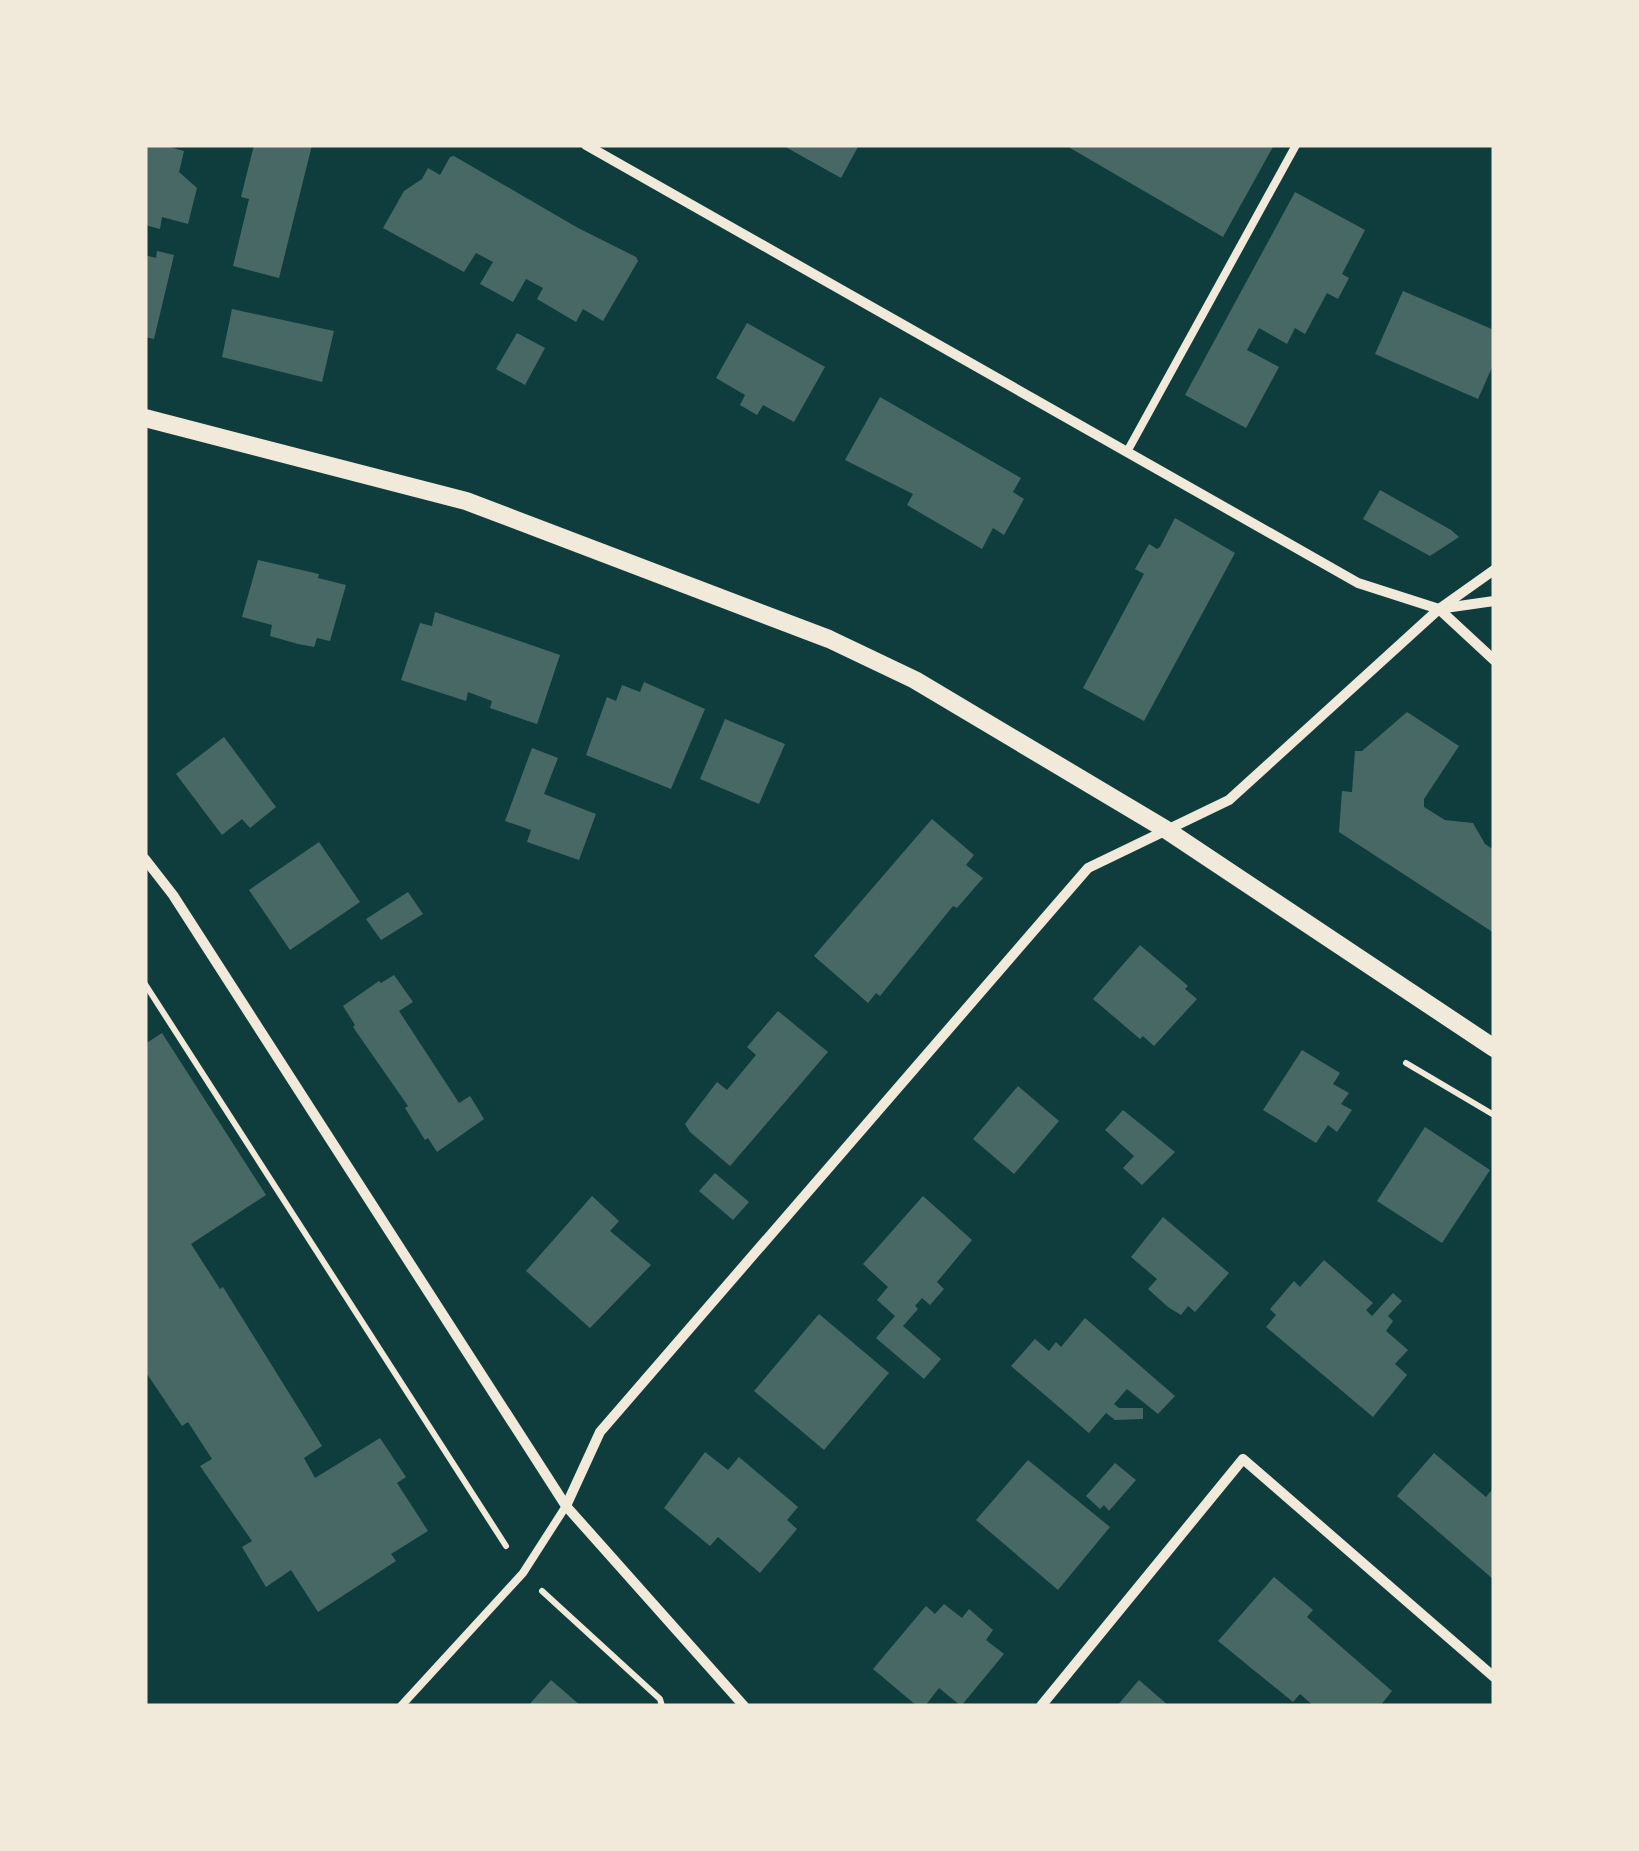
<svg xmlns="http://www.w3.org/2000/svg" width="1639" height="1851" font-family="'Titillium Web',sans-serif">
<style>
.building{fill:#486865}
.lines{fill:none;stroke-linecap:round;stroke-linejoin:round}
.path{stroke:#f1e9da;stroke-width:6}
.service{stroke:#f1e9da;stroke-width:8}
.minor{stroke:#f1e9da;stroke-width:10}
.tertiary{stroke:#f1e9da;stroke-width:18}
</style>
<rect width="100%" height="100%" fill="#0f3d3e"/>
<g class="building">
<polygon points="145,145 163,145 184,151 179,172 197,188 188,224 162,217 160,229 145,225"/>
<polygon points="254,145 312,145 279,278 233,266 249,199 241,197"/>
<polygon points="782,145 859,145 841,178"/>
<polygon points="1065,145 1274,145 1223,237"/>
<polygon points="454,156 578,228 636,257 638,261 603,321 583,309 576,322 537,299 543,288 526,279 513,302 480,284 493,262 476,253 464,272 383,228 404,191 422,179 428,168 440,175 450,157"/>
<polygon points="1295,192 1365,230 1342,274 1349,278 1338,299 1327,293 1305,334 1295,328 1287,344 1259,328 1247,350 1279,367 1246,428 1185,395"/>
<polygon points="157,251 174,255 154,339 145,337 145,255 156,258"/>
<polygon points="1403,291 1494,330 1494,363 1478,399 1375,354"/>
<polygon points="232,309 334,331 322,382 222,357"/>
<polygon points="747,323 825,367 794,422 763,405 757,415 740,405 745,395 716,378"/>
<polygon points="517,333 545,348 525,385 496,369"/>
<polygon points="880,397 1021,478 1013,492 1024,499 1004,535 993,528 982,549 907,505 913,494 845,460"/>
<polygon points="1380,490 1451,530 1459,537 1430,556 1363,519"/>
<polygon points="1175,518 1235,553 1144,721 1083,688 1144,574 1135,569 1149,544 1157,549 1160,547"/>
<polygon points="258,560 319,574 318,578 346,585 330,641 317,638 314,647 298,644 270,636 272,625 242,617"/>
<polygon points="435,612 560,655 537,724 490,708 492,701 468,692 466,701 401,680 420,623 432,626"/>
<polygon points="644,682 705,709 671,789 586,755 607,697 616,701 622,685 640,692"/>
<polygon points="1407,712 1459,746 1424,799 1424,807 1445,820 1473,823 1485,844 1494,850 1494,933 1339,832 1342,791 1352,792 1355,751 1362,751"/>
<polygon points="725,719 785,744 759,804 700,779"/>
<polygon points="224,737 276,807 250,828 242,819 222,835 176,774"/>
<polygon points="532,748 558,758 544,794 596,814 579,860 527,842 531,830 505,821"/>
<polygon points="932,819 974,855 966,865 983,878 957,908 953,906 880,996 876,993 868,1003 814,956"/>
<polygon points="319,842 360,902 290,950 249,890"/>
<polygon points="408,892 423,914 381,940 366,919"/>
<polygon points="1140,945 1188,986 1185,989 1197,999 1154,1046 1143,1036 1140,1039 1093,999"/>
<polygon points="394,975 413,1002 399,1011 459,1103 470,1096 484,1119 437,1152 428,1138 425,1140 405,1108 408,1106 353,1027 355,1025 343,1006 379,981 381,983"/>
<polygon points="778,1011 828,1052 730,1166 690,1132 685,1124 717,1082 727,1090 756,1055 747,1047"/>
<polygon points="162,1033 266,1195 191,1244 220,1289 223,1287 322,1446 304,1458 315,1478 380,1438 406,1477 397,1483 428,1531 391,1554 396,1561 318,1612 291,1570 266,1587 242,1547 252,1541 200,1466 212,1459 188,1422 182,1426 145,1371 145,1044"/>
<polygon points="1302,1050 1340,1073 1333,1084 1349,1093 1341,1104 1352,1110 1337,1132 1328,1125 1316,1143 1263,1110"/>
<polygon points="1018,1086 1059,1121 1014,1174 973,1139"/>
<polygon points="1123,1110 1175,1152 1142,1185 1123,1168 1134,1156 1105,1130"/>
<polygon points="1425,1127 1490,1170 1442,1243 1377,1201"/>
<polygon points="715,1173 749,1202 733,1220 699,1191"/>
<polygon points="592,1196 619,1221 610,1231 651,1265 590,1328 526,1271"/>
<polygon points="923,1196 972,1240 937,1282 944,1289 930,1305 922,1298 915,1306 918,1309 903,1326 941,1359 924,1379 876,1338 895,1316 877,1300 888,1287 863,1264"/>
<polygon points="1163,1217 1229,1273 1195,1312 1188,1306 1181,1315 1168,1307 1148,1289 1157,1279 1131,1257"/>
<polygon points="1324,1260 1373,1303 1366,1310 1372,1316 1393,1293 1402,1301 1388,1316 1393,1321 1386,1331 1408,1350 1395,1364 1407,1375 1373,1417 1266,1327 1276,1315 1270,1309 1294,1281 1300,1287"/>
<polygon points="819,1314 889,1373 824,1450 754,1391"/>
<polygon points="1085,1318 1175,1396 1158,1414 1127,1389 1114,1404 1119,1408 1143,1408 1143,1419 1115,1420 1106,1413 1089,1433 1011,1366 1035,1339 1049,1351 1056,1342 1061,1347"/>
<polygon points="705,1452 728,1470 739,1457 798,1507 787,1520 797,1529 760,1573 718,1537 710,1546 664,1508"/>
<polygon points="1434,1453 1486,1497 1494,1487 1494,1580 1397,1496"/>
<polygon points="1028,1460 1110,1527 1058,1590 976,1520"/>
<polygon points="1115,1463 1136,1480 1109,1511 1104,1505 1100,1509 1086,1496"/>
<polygon points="1274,1577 1313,1610 1307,1617 1392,1691 1380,1706 1314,1706 1300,1694 1293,1702 1218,1641"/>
<polygon points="944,1604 962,1618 969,1609 993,1630 986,1640 1004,1654 961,1706 939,1688 925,1706 917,1706 873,1669 926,1606 935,1614"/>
<polygon points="551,1680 581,1706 528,1706"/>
<polygon points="1139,1680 1169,1706 1117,1706"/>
</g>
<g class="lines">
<g class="path">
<polyline points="145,984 506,1546"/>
<polyline points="1406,1063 1494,1115"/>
<polyline points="542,1591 660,1699 662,1706"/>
</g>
<g class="service">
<polyline points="1128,450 1296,145"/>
<polyline points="401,1706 523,1573 566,1506"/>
</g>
<g class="minor">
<polyline points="586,145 1358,583 1439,609 1494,660"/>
<polyline points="1445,608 1494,601"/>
<polyline points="145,859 173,895 566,1506 744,1706"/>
<polyline points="566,1506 600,1432 1088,868 1229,800 1439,609 1494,570"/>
<polyline points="1041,1706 1243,1459 1494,1677"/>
</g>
<polyline class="tertiary" points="145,418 466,501 829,639 915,680 1165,829 1494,1048"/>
</g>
<rect width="1639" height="1851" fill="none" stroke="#f1e9da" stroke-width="295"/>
</svg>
